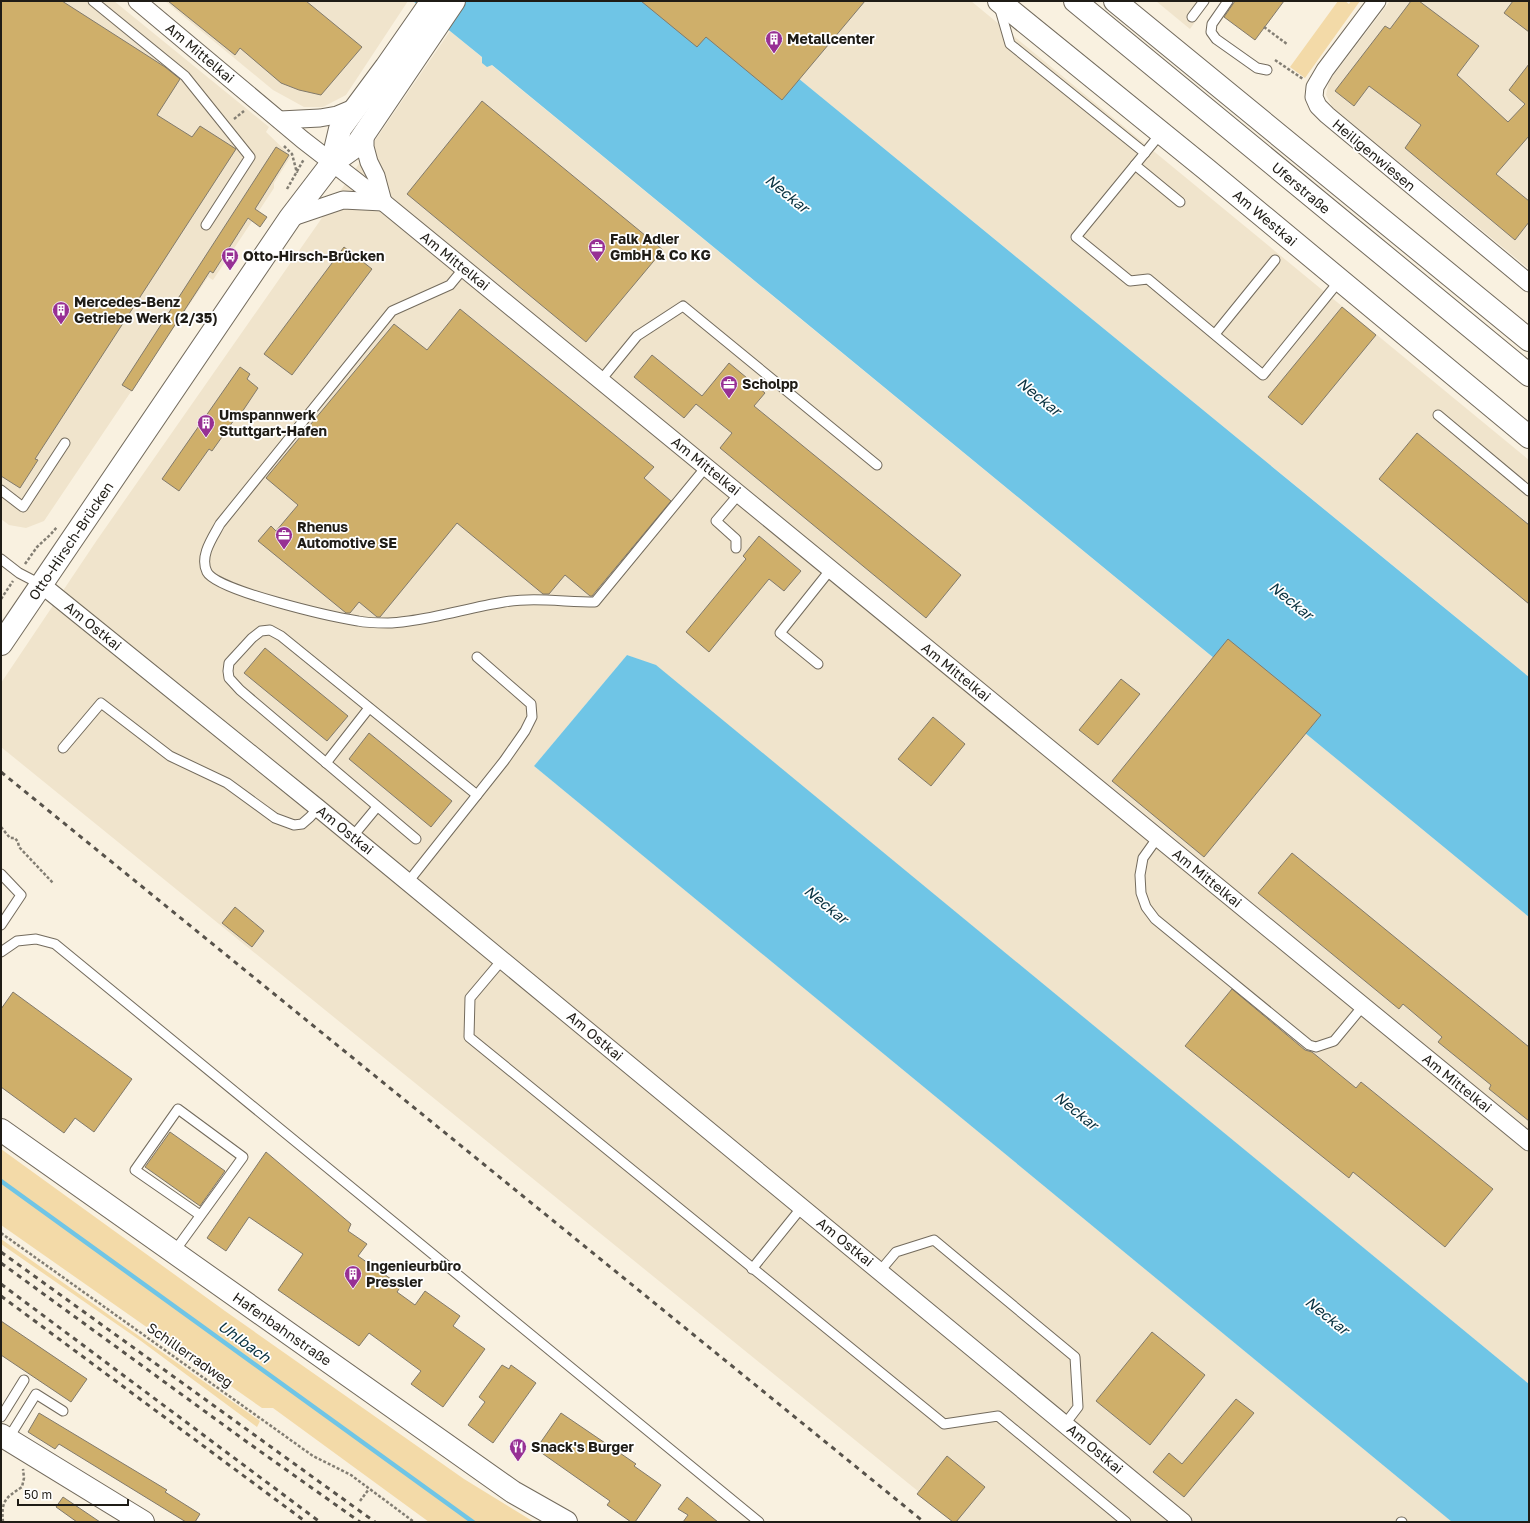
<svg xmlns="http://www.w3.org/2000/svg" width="1530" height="1523" font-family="'Golos Text',sans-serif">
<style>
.built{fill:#f0e4cc}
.green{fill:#f3daa8}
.water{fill:#6fc5e6}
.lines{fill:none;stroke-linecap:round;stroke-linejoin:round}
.stream{stroke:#6fc5e6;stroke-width:4.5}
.building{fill:#cfaf6a;stroke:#827a6b}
.lane-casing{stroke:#736b5d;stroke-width:11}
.street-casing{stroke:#736b5d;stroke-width:19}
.secondary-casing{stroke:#736b5d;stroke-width:24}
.highway-casing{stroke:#736b5d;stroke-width:24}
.path{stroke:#837e73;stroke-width:2.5;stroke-dasharray:3 2;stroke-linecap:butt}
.lane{stroke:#fff;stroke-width:9}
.street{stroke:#fff;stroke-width:17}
.secondary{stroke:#fff;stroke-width:22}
.highway{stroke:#fff;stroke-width:22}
.rail{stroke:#58534b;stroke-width:3;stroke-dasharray:5 5;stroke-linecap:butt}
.labels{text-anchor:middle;stroke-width:3.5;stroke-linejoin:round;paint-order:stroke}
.poi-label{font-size:14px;font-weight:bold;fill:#1f1c16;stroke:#fff;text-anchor:start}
.street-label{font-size:14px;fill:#1f1c16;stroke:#fff}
.water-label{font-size:15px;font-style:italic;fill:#093240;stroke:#fff}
</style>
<rect width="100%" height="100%" fill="#f9f1e0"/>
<g class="built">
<polygon points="1,1 114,1 269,127 266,132 291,156 274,183 274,188 213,280 208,277 44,521 26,528 9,525 1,519"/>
<polygon points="165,1 408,1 346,95 323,107 304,107 273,90"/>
<polygon points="704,1 971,1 1529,460 1529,677"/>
<polygon points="1156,1 1210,1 1190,29"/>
<polygon points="1390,1 1529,1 1529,269 1333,108 1326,95 1329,81"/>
<polygon points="450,31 1529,917 1529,1384 656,666 627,655 534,766 1452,1522 956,1522 1,747 1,683 97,540 317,225"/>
</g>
<g class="green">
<polygon points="1338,1 1345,1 1349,4 1351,1 1360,1 1305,78 1290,67"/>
<polygon points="1,1149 225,1311 464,1479 534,1522 429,1522 273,1408 262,1408 1,1225"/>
<polygon points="1,1239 260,1421 257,1427 141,1341 1,1244"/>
</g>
<g class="water">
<polygon points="413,1 704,1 1436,601 1529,677 1529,917 492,65 487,67 482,63 482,57"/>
<polygon points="627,655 656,665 1529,1384 1529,1522 1452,1522 534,766"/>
</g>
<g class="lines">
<polyline class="stream" points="1,1181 473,1522"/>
</g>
<g class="building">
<polygon points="1,1 62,1 165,67 180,79 157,115 192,137 200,126 236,149 35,459 38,460 20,488 1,476"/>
<polygon points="168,1 306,1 362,47 321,95 299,90 281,83 240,48 235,55"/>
<polygon points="641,1 865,1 782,100 706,37 697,47"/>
<polygon points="1235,1 1284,1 1255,40 1224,17"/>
<polygon points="1411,1 1419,1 1479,46 1457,75 1508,122 1525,104 1509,90 1529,64 1529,136 1496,174 1529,201 1529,222 1515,240 1405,148 1421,125 1369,86 1354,106 1335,91 1385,26 1390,29"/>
<polygon points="1513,1 1529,1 1529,32 1504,13"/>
<polygon points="482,101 663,250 586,342 407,194"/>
<polygon points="276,147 289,155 255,209 267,217 260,227 248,218 213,273 210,271 132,391 122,385"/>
<polygon points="344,247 372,269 292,375 264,354"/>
<polygon points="1342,307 1376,335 1302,425 1268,397"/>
<polygon points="460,309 654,467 644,478 671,501 592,596 590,596 565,575 549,594 543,594 457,523 380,617 377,617 359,602 350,613 346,613 258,541 271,526 276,531 298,505 266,478 394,324 427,350"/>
<polygon points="652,355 702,396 729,363 765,393 754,406 961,575 926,618 720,448 732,433 696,404 684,418 634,377"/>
<polygon points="240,367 250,374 247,379 258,388 236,421 234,420 212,451 209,449 179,491 162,479"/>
<polygon points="1417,433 1529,525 1529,604 1379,479"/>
<polygon points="759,536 801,571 784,591 769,579 709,652 686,632 746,559 743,556"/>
<polygon points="1228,639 1321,715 1204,857 1112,781"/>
<polygon points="265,648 348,716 327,741 244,673"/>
<polygon points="1121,679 1140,694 1098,745 1079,730"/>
<polygon points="933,717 965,744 931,786 898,759"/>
<polygon points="369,733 452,801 431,827 349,759"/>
<polygon points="1292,853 1529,1047 1529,1121 1489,1089 1491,1085 1438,1042 1442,1037 1403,1004 1399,1009 1258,893"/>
<polygon points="235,907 264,931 252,947 222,923"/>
<polygon points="1232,989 1305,1050 1312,1052 1356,1088 1361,1082 1493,1189 1445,1247 1353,1172 1349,1178 1185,1046"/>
<polygon points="13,992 132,1079 94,1132 75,1118 64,1133 1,1087 1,1009"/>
<polygon points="170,1132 225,1171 200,1206 145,1167"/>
<polygon points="266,1152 351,1224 348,1231 367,1244 358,1256 401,1286 397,1292 415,1305 425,1291 460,1316 453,1326 485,1349 443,1407 411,1384 421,1371 369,1333 359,1346 278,1290 303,1254 249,1217 226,1251 207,1238"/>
<polygon points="1,1321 87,1379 71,1402 1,1355"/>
<polygon points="1152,1332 1205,1375 1150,1445 1096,1401"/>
<polygon points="502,1365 509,1369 511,1365 536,1383 493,1443 468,1425 485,1402 479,1397"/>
<polygon points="1236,1399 1254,1413 1184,1497 1153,1472 1169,1453 1182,1464"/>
<polygon points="39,1413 167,1490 165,1492 200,1514 195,1522 186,1522 59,1444 55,1449 28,1432"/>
<polygon points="561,1413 636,1464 634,1466 661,1485 635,1522 631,1522 607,1505 610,1501 536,1449"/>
<polygon points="947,1456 985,1487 956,1522 953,1522 917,1494"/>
<polygon points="63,1497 100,1522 77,1522 56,1507"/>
<polygon points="687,1497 718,1522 683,1522 688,1515 678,1509"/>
</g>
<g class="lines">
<g class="lane-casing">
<g id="lane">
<polyline points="93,1 185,76 250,157 206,225"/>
<polyline points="1228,1 1212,24 1211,32 1216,39 1257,68 1267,70"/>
<polyline points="999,6 1010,44 1145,153"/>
<polyline points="1192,17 1204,1"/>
<polyline points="1162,132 1076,237 1130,281 1148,279 1263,375 1340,280"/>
<polyline points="1135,165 1180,202"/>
<path d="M 464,268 L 450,285 L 392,311 L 220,524 C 213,537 199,556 207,572 C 217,591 333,617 358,621 C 367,623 378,623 388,623 C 395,623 402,622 409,621 C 441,617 472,607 504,602 C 533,597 565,602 595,602 L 706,467"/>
<polyline points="1215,334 1275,260"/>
<polyline points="601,380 637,336 683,306 877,465"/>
<polyline points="1438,415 1529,491"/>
<polyline points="1,490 23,507 65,443"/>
<polyline points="736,548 736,539 716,521 739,494"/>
<polyline points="1,559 19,573 42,585"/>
<polyline points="818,664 780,633 831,569"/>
<polyline points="63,748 101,703 170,756 227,783 275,818 294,825 302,824 310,817 318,808"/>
<polyline points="326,763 369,708"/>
<polyline points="353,836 377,807"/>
<polyline points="1158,837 1143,858 1140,875 1141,893 1146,907 1155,919 1309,1045 1316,1047 1334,1041 1363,1006"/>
<polyline points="416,839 240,690 229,678 228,671 229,663 252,638 261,631 270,630 281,636 477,795"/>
<polyline points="1,874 21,895 1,925"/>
<polyline points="408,882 504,761 525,731 532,717 531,704 477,657"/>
<polyline points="1,952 17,941 36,939 55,944 759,1522"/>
<polyline points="502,960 470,998 469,1037 944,1424 998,1416 1126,1522"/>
<polyline points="174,1252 243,1157 178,1109 135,1170 200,1215"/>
<polyline points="752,1269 802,1207"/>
<polyline points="880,1271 896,1252 934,1240 1075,1357 1078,1407 1065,1424"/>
<polyline points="1,1417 24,1380"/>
<polyline points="8,1439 36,1394 63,1411"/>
<polyline points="1401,1522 1402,1522"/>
</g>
</g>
<g class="street-casing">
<g id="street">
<polyline points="137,1 303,140 383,202 1529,1142"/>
<polyline points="1377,1 1325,70 1315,87 1314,97 1318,106 1327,115 1529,283"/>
<polyline points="280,120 320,118 337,115 356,107"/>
<polyline points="365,132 365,147 369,162 376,176 383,202"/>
<polyline points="290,218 343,200 383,202"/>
<polyline points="42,585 318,808 1183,1522"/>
</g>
</g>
<g class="secondary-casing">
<g id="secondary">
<polyline points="999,1 1206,169 1529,437"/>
<polyline points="332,163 340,129 386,67 432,1"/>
<polyline points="1,644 290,218 332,163 356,146 454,1"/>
<polyline points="1,1130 513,1492 566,1522"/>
<polyline points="1,1435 143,1522"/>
</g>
</g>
<g class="highway-casing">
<g id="highway">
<polyline points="1075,1 1529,375"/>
<polyline points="1115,1 1529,340"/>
</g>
</g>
<g class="path">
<polyline points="1264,27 1287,44"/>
<polyline points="1275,60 1303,79"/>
<polyline points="234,119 244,111"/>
<polyline points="284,146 292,154 297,173"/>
<polyline points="287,189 304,159"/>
<polyline points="25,564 37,547 51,534 57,527"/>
<polyline points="1,599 13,581"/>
<polyline points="1,827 10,838 15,838 18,842 19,847 53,883"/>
<polyline points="1,1233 313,1456 351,1475 414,1522"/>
<polyline points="360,1501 369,1489"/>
<path d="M 3,1522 C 1,1501 5,1498 22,1487 L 24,1478 L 23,1469"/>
</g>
<use href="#lane" class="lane"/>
<use href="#street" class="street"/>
<use href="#secondary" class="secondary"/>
<use href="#highway" class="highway"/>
<g class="rail">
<polyline points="1,772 924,1522"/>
<polyline points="1,1252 375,1522"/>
<polyline points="1,1263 247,1442 360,1522"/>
<polyline points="1,1284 320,1522"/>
<polyline points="1,1296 306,1522"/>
</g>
</g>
<defs>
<g id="building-pin" transform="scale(0.9)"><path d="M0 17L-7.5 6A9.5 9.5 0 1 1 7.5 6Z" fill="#973094" stroke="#fff"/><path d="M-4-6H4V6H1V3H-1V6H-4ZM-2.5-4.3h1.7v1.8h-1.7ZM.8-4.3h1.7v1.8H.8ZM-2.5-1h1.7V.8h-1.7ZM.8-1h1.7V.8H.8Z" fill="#fff"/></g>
<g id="office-pin" transform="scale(0.9)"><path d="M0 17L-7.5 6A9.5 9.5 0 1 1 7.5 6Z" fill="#973094" stroke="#fff"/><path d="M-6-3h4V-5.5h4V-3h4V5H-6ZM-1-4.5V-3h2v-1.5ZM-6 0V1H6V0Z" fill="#fff"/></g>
<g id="bus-pin" transform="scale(0.9)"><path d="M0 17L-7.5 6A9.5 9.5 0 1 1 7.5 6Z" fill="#973094" stroke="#fff"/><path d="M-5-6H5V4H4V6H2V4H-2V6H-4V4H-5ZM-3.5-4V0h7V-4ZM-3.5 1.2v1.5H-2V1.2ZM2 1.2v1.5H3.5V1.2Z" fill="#fff"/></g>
<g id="restaurant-pin" transform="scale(0.9)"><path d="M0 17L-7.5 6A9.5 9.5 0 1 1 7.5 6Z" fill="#973094" stroke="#fff"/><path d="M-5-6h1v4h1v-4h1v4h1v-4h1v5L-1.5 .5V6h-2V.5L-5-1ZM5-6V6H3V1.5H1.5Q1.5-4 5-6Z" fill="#fff"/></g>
</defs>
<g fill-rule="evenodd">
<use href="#building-pin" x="774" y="39"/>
<use href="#office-pin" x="597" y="247"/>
<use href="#bus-pin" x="230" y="256"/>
<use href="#building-pin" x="61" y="310"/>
<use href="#office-pin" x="729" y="384"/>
<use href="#building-pin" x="206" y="423"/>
<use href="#office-pin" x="284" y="535"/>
<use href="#building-pin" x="353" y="1274"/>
<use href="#restaurant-pin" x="518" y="1447"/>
</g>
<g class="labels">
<g class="poi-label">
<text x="787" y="44">Metallcenter</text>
<text x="610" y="244">Falk Adler<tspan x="610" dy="16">GmbH &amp; Co KG</tspan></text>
<text x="243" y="261">Otto-Hirsch-Brücken</text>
<text x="74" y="307">Mercedes-Benz<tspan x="74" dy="16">Getriebe Werk (2/35)</tspan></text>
<text x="742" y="389">Scholpp</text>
<text x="219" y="420">Umspannwerk<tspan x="219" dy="16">Stuttgart-Hafen</tspan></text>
<text x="297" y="532">Rhenus<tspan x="297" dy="16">Automotive SE</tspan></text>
<text x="366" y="1271">Ingenieurbüro<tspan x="366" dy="16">Pressler</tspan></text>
<text x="531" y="1452">Snack's Burger</text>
</g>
<g class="street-label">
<text transform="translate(200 53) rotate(40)" y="5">Am Mittelkai</text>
<text transform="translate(1374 155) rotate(40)" y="5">Heiligenwiesen</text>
<text transform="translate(1301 188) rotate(40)" y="5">Uferstraße</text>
<text transform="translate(1265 218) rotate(40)" y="5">Am Westkai</text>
<text transform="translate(455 261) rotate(39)" y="5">Am Mittelkai</text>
<text transform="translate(706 466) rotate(39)" y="5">Am Mittelkai</text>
<text transform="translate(71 541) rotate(-56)" y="5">Otto-Hirsch-Brücken</text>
<text transform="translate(93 626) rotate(39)" y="5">Am Ostkai</text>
<text transform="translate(956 672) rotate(39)" y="5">Am Mittelkai</text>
<text transform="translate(345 830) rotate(39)" y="5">Am Ostkai</text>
<text transform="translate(1207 878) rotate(39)" y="5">Am Mittelkai</text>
<text transform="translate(595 1036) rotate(40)" y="5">Am Ostkai</text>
<text transform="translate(1457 1083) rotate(39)" y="5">Am Mittelkai</text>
<text transform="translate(845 1242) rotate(39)" y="5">Am Ostkai</text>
<text transform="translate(282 1329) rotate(35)" y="5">Hafenbahnstraße</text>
<text transform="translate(190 1355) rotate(35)" y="5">Schillerradweg</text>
<text transform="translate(1095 1449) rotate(40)" y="5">Am Ostkai</text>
</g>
<g class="water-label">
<text transform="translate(787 194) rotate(39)" y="5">Neckar</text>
<text transform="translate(1039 397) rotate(39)" y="5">Neckar</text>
<text transform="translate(1291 601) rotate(39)" y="5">Neckar</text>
<text transform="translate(826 905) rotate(39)" y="5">Neckar</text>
<text transform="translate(1076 1111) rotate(39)" y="5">Neckar</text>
<text transform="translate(1327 1316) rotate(39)" y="5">Neckar</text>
<text transform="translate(244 1342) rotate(36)" y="5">Uhlbach</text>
</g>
</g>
<rect width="1530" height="1523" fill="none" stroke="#1f1c16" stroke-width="4"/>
<path d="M18 1499v6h110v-6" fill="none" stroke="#1f1c16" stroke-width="2"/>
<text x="24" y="1499" font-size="12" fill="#1f1c16" stroke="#ffffff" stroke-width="3" paint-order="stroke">50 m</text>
</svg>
